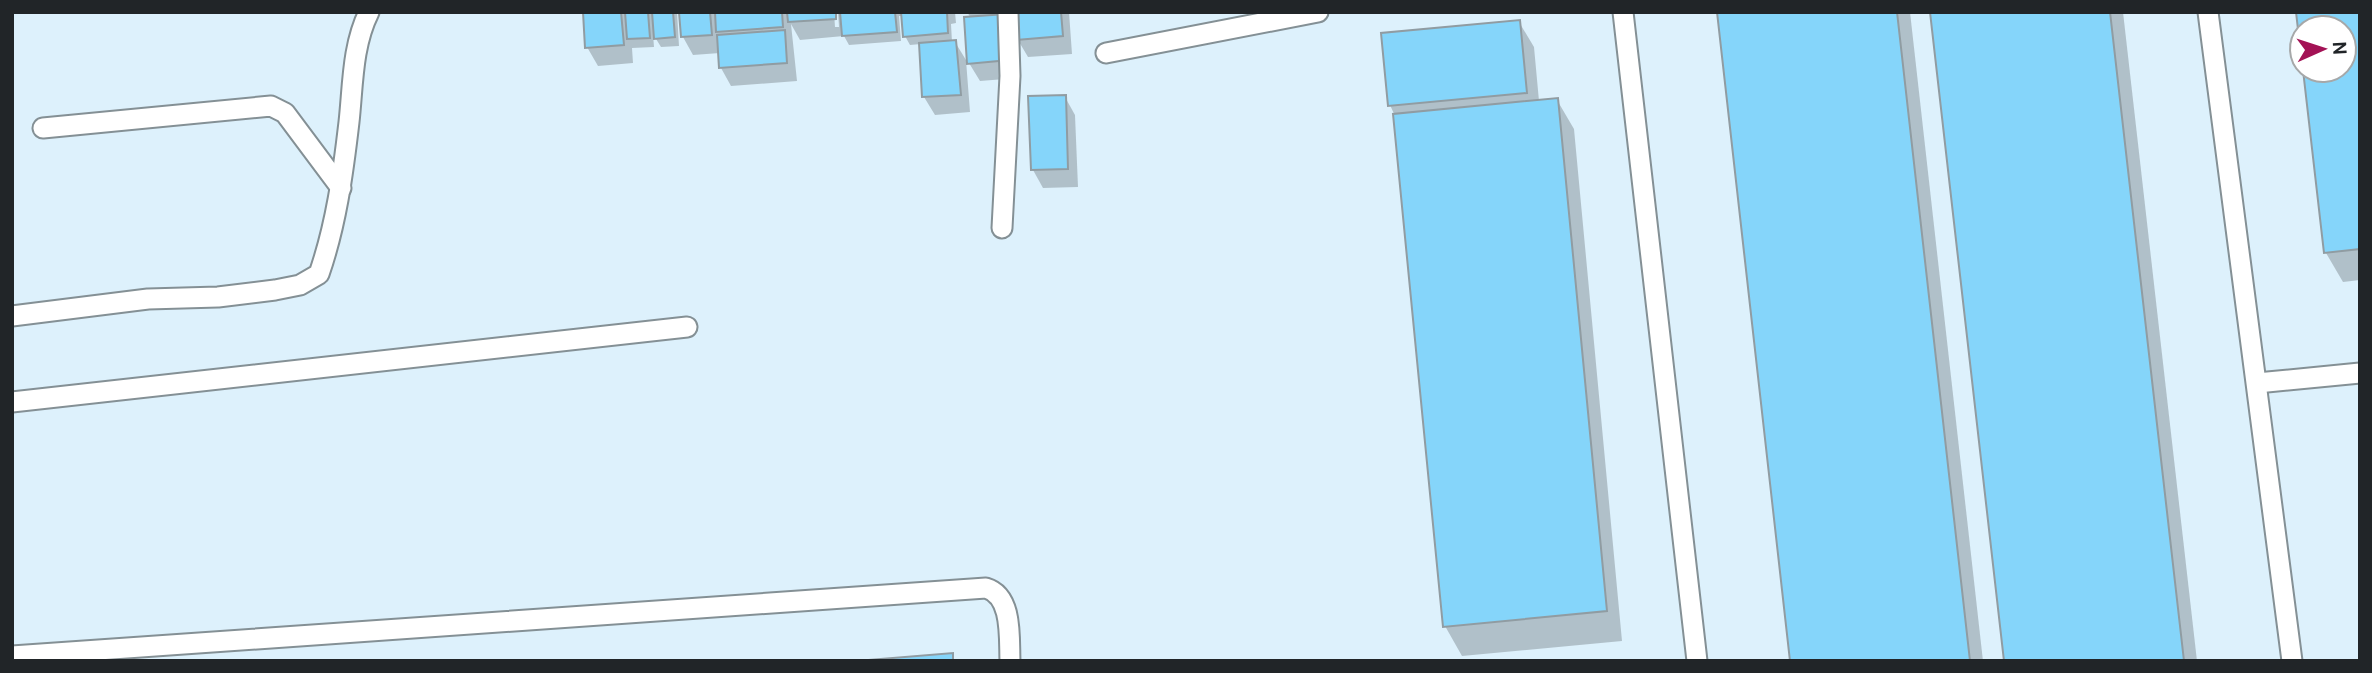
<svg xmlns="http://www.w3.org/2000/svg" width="2372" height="673" font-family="Cabin,sans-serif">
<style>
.built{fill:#ddf1fc;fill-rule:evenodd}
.shadow{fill:#0003}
.building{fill:#85d5fa;stroke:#909ca2;stroke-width:2}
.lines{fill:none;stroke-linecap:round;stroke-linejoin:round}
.lane-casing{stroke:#849095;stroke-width:23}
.lane{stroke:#fff;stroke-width:19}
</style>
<rect width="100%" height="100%" fill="#f6fbfe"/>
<path class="built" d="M 12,12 L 2360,12 L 2360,661 L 12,661 ZM 2302,28 L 2344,28 L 2344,70 L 2302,70 Z"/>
<g class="shadow">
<polygon points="585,12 677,12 679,46 661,47 653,34 654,47 632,48 633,63 598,66 587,47"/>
<polygon points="681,12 834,12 835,27 839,27 838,12 955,12 956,23 951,24 952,42 955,42 966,60 970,112 935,115 924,97 921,44 910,45 905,36 903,16 899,16 901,41 849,45 844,36 800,40 791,24 797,81 731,86 721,68 720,53 693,55 683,37"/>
<polygon points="967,12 1069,12 1072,54 1028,57 1015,35 1018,78 980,81 969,63 971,18"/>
<polygon points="1719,12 1910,12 1983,661 1792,661"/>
<polygon points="1932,12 2123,12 2197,661 2006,661"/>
<polygon points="2298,12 2360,12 2360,280 2343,282 2326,253 2305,70 2344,70 2344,28 2302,28 2302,49"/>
<polygon points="1519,22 1534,47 1539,101 1557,100 1574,129 1622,641 1462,656 1445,626 1395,116 1390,105"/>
<polygon points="1065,97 1075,115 1078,187 1043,188 1033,170"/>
</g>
<g class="building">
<polygon points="583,12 621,12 624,45 585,48"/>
<polygon points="625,12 648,12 650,38 627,39"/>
<polygon points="652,12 673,12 675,37 654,39"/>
<polygon points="679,12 710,12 712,35 681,37"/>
<polygon points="715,12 782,12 783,27 716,32"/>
<polygon points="787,12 836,12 836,19 788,22"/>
<polygon points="840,12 895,12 897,32 842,36"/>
<polygon points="901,12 947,12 948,33 903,37"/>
<polygon points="1014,12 1061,12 1063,36 1016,40"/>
<polygon points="1717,12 1897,12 1970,661 1790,661"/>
<polygon points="1930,12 2110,12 2184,661 2004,661"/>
<polygon points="2296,12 2360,12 2360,249 2324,253 2303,70 2344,70 2344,28 2302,28 2302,64"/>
<polygon points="1006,14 1009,60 967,64 964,17"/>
<polygon points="1520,20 1527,93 1388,106 1381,33"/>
<polygon points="785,30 787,63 719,68 717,35"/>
<polygon points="956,40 961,95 922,97 919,43"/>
<polygon points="1066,95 1068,169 1031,170 1028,96"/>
<polygon points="1558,98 1607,611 1443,627 1393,114"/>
<polygon points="953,653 953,661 856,661"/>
</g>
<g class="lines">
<g class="lane-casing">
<g id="lane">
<polyline points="1623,12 1697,661"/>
<polyline points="2208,12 2292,661"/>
<polyline points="1106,53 1318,12"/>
<polyline points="43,128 271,106 285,113 341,188"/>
<polyline points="1002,228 1010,76 1008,12"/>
<path d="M 12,316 L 148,299 L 218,297 L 275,290 L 300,285 L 319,274 C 336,225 343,174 349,122 C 353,86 352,46 369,12"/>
<polyline points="2257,383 2360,373"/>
<polyline points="12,402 687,327"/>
<path d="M 12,656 L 986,588 C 1013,596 1009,638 1010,661"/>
</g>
</g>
<use href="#lane" class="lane"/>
</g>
<rect width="2372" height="673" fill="none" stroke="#212528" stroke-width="28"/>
<g transform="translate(2323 49) rotate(87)"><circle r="33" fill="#ffffff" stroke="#a6a8a9" stroke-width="2"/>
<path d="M0-5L12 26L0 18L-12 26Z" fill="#a31255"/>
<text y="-10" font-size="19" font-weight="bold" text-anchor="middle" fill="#212528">N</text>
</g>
</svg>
